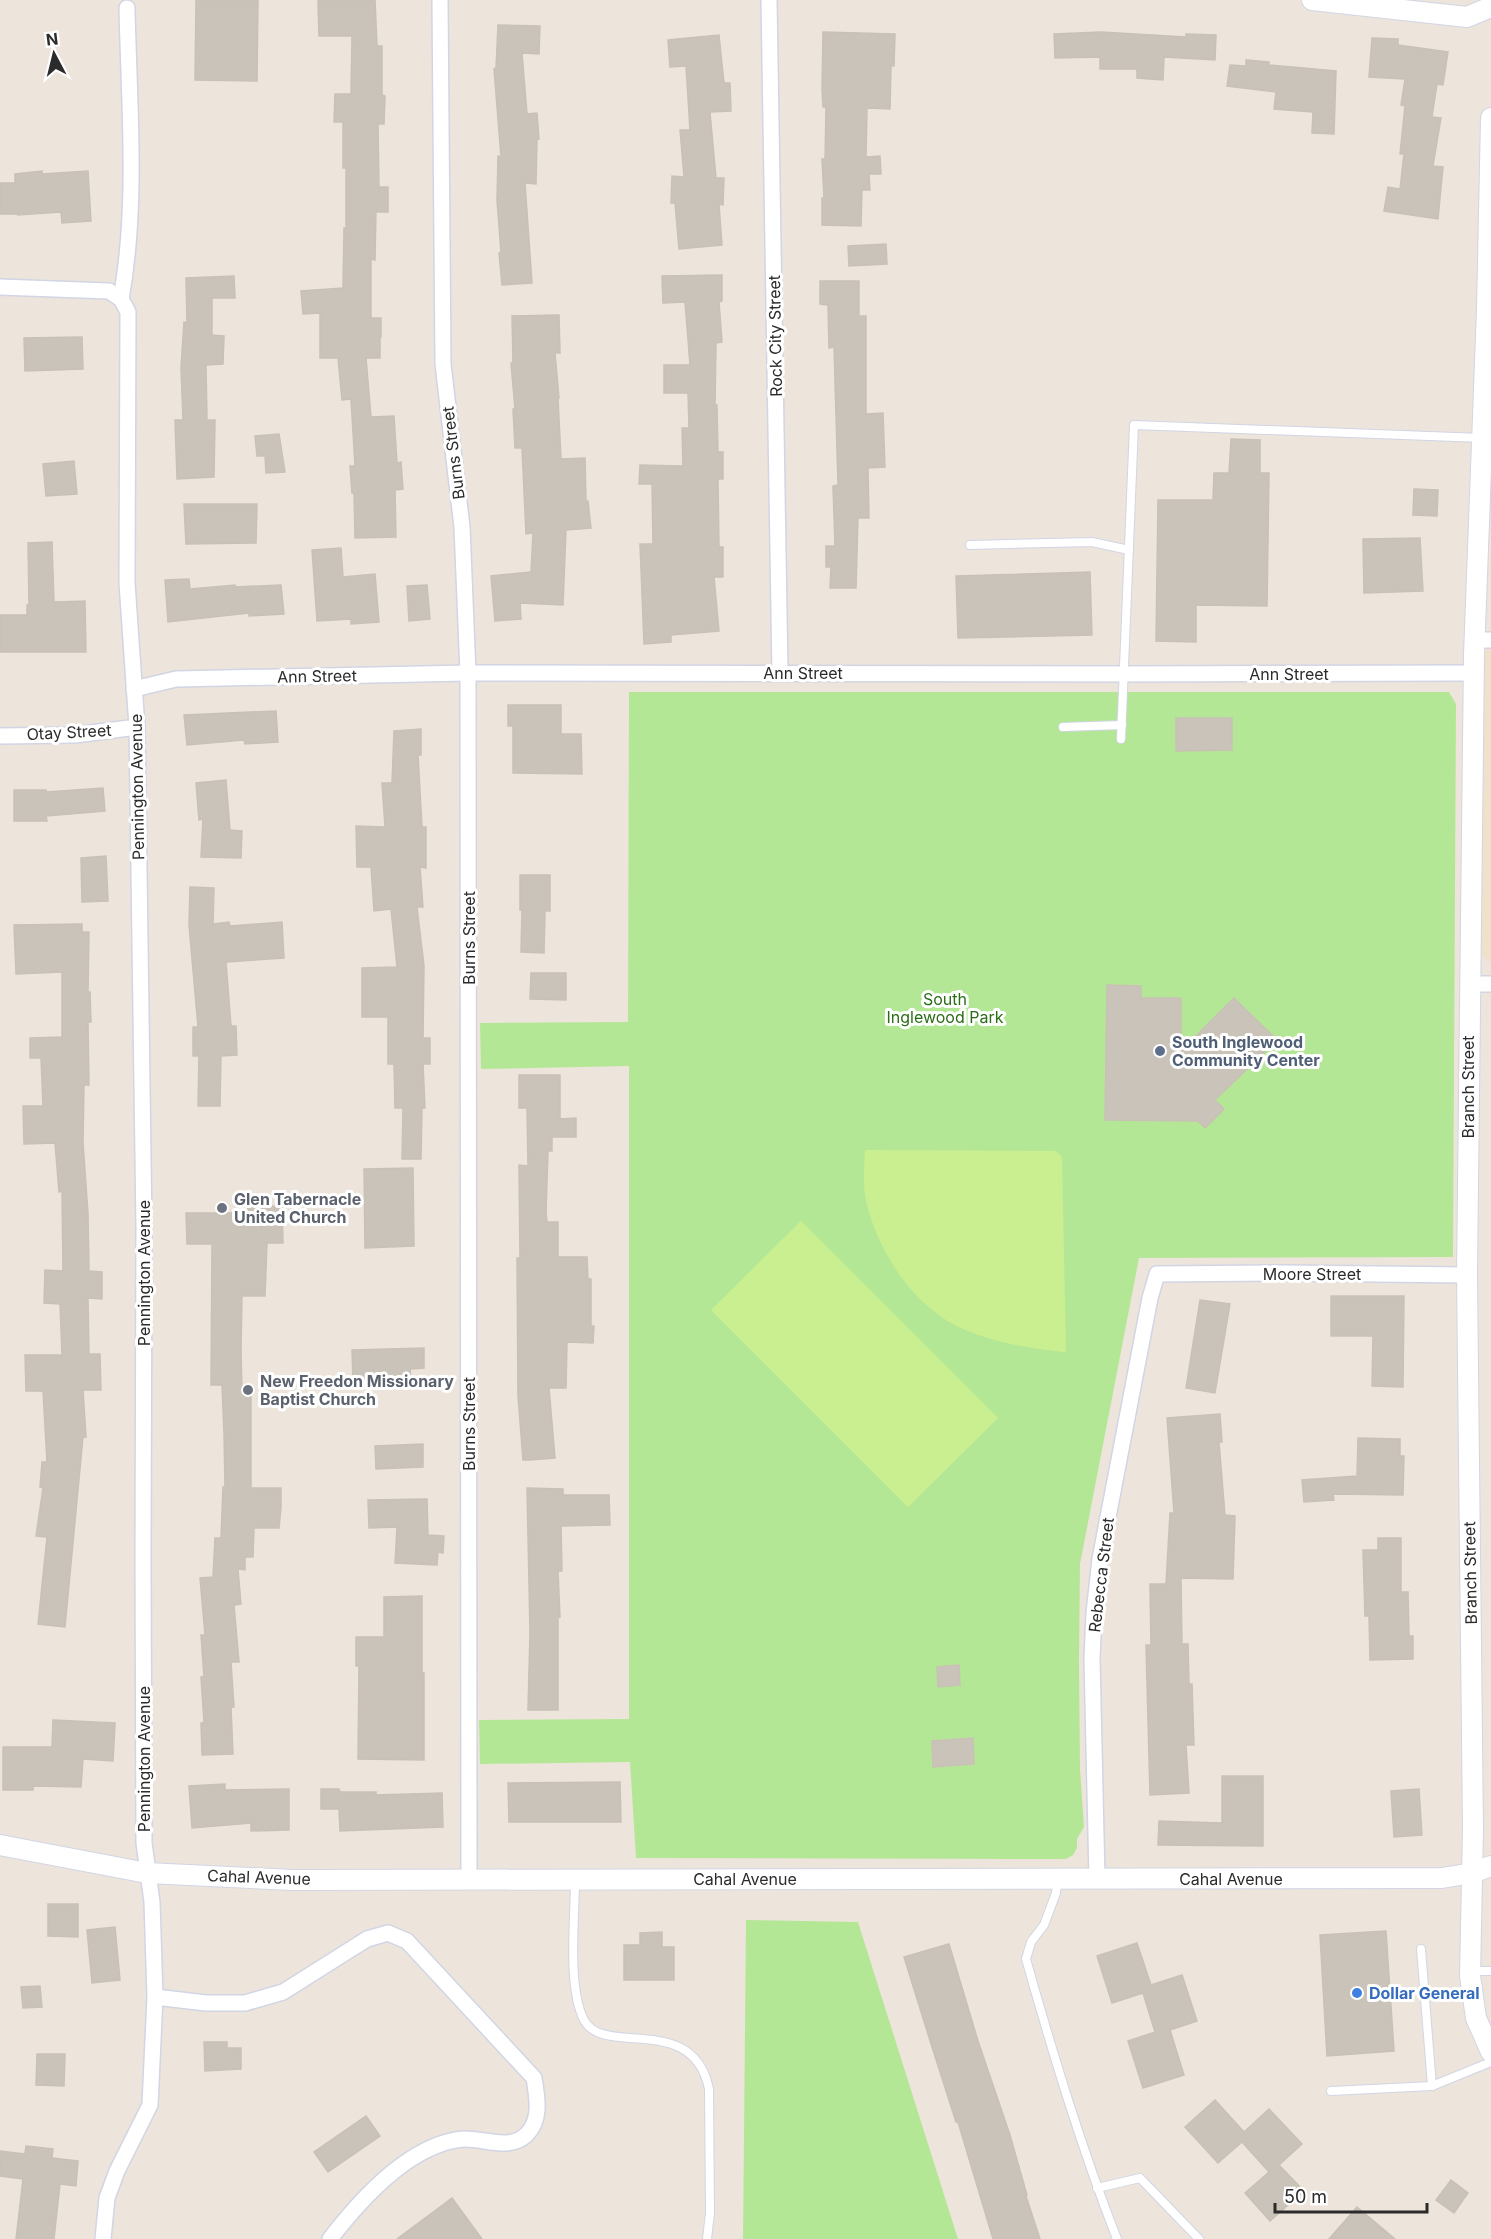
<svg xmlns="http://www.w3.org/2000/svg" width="1491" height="2239" font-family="Inter,sans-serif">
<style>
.education{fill:#f0e2ca}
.green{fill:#b4e795}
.pitch{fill:#caef90}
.building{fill:#c9c3ba;stroke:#c9c1b5;stroke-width:1.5}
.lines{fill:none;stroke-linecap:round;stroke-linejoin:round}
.service-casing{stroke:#d1d5e4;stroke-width:10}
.minor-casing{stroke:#d1d5e4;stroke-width:18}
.tertiary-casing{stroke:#d1d5e4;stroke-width:22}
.service{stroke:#fff;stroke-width:8}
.minor{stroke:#fff;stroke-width:15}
.tertiary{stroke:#fff;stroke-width:20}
.service-dot{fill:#5c6f8a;stroke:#fff;stroke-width:2}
.worship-dot{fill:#6b7280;stroke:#fff;stroke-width:2}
.shop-dot{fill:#3f7fe0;stroke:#fff;stroke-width:2}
.labels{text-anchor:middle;stroke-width:6;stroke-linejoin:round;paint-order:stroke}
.street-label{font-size:16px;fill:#2b2b2b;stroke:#fff}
.park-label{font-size:16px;fill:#2b6c16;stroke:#fff}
.service-label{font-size:16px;font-weight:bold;fill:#4e5e75;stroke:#fff;text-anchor:start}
.worship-label{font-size:16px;font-weight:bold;fill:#5b616d;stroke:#fff;text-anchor:start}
.shop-label{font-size:16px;font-weight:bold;fill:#366cbe;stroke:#fff;text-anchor:start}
</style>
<rect width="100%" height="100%" fill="#ede5dc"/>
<polygon class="education" points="1474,640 1491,640 1491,963 1482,956"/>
<g class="green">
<polygon points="629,692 1449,692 1456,704 1453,1257 1139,1258 1080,1564 1079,1662 1080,1769 1084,1827 1077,1839 1077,1848 1073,1855 1066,1859 636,1858 630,1762 480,1764 479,1720 629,1719 629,1066 481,1069 480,1023 628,1022"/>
<polygon points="746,1920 858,1922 958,2239 743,2239"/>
</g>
<g class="pitch">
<path d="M 865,1150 L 1056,1151 L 1062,1157 L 1066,1352 C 1031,1349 996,1343 963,1329 C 914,1308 878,1252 866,1201 C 863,1184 864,1167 865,1150 Z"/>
<polygon points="801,1221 998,1418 908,1507 711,1310"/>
</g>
<g class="building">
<polygon points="196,0 258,0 257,81 195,80"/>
<polygon points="318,0 375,0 377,46 382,46 382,95 385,96 384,124 378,124 379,187 388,187 388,212 376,212 375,260 371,259 371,318 381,318 381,337 380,337 380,358 366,358 371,417 394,416 397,463 401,462 403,489 395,490 396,537 355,538 354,493 352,493 350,466 355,466 351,399 342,400 338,358 320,358 320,313 303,314 301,291 343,288 344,228 346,228 346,168 343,168 343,122 334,122 335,94 351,94 352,36 319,36"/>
<polygon points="498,25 540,26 539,54 522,53 527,114 537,113 539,139 537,139 536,184 525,183 532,283 502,285 499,253 501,253 497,200 498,156 501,157 494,69 496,68"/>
<polygon points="823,32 895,34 894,66 891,66 890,109 867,108 866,157 880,156 881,174 869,174 870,190 862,190 861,226 822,225 822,198 824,198 822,159 825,159 826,107 823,107 822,89"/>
<polygon points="1101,32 1186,37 1186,34 1216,35 1215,60 1164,57 1163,80 1137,78 1137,69 1100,69 1100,57 1055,58 1054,34"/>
<polygon points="719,35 724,83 730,83 731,111 710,112 716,178 724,178 723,205 719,204 722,245 679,249 675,203 671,203 672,176 684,177 680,130 690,130 686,66 670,67 668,40"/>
<polygon points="1372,38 1398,39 1398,45 1448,52 1443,85 1437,84 1432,117 1441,118 1433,166 1443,167 1438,219 1384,211 1388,187 1400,189 1404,154 1400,154 1405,106 1401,105 1405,79 1369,77"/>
<polygon points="1246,60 1269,62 1269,65 1336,71 1334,134 1312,133 1313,112 1274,109 1276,92 1227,86 1230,65 1246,66"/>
<polygon points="42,171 42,174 88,171 91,221 62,223 61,212 18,215 18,214 0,214 0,183 15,183 15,174"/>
<polygon points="886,244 887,264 849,266 848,246"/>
<polygon points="722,275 722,301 719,302 722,342 716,343 715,405 717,405 718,452 723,452 723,479 718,479 719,547 723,547 723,577 714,577 719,631 671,635 671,642 644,644 640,544 653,544 652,484 639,484 640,465 683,466 682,428 689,428 688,393 664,393 664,365 690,365 685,302 663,303 662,276"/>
<polygon points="234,276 235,298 212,298 212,335 224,336 223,364 206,365 207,420 215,420 214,477 177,479 175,420 183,420 181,368 184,322 187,323 186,278"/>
<polygon points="820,281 859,281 859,316 866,316 866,414 883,413 885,467 868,468 869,518 858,518 856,588 830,588 831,567 826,567 826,546 835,546 833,486 838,485 834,347 829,348 828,305 820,304"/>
<polygon points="559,315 560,353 555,353 559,398 558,398 561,459 585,458 586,501 588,501 591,528 566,530 563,605 520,603 521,619 495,621 491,576 531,572 533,533 526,534 522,448 515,448 513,409 515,409 511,363 513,363 512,316"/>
<polygon points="82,337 83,369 25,371 24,338"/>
<polygon points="279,434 285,472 266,473 265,456 257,456 255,436"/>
<polygon points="1231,439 1260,440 1260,473 1269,473 1267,606 1196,605 1196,642 1156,641 1158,500 1213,500 1214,473 1229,473"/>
<polygon points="74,461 77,494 46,496 43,464"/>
<polygon points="1414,489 1438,490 1437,516 1413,515"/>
<polygon points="184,504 257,504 256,543 186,544"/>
<polygon points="1420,538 1423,591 1364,593 1363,539"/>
<polygon points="52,542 54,602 85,601 86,652 0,652 0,615 27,615 27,605 29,605 28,543"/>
<polygon points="341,548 343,577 375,574 379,622 351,624 351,619 317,621 312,550"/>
<polygon points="1090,572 1092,635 958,638 956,576"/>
<polygon points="189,579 190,589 235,585 235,587 281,585 284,614 249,616 249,613 168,622 165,580"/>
<polygon points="427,585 430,619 409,621 407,586"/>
<polygon points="508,705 561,705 561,734 581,734 582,774 513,773 513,726 508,726"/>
<polygon points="276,711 278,742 245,744 244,740 187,745 184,715"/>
<polygon points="1176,718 1232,718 1232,750 1176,751"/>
<polygon points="421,729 421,755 418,755 422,827 426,827 426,868 420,867 423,907 417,907 424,966 423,1038 430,1038 430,1064 423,1064 425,1108 422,1108 421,1159 402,1159 403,1108 395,1108 394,1064 388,1064 388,1017 362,1017 362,968 397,967 391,909 374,911 371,867 357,867 356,826 385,827 382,783 392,783 394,731"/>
<polygon points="226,780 230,830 242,831 241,858 201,857 203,819 199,820 196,783"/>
<polygon points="103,788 105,811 46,816 47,821 14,821 14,790 46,790 46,792"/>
<polygon points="106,856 108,901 82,902 81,858"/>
<polygon points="520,875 550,875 550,911 545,911 544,953 521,952 522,910 520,910"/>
<polygon points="190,887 214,888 213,924 229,922 230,926 282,922 284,958 226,962 231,1026 236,1026 237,1055 221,1056 220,1106 198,1106 199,1056 193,1056 193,1027 198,1027 189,925"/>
<polygon points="82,924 82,932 89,932 88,992 90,992 91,1022 88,1022 89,1085 84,1085 83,1143 88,1213 89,1271 102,1272 102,1299 88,1298 89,1354 100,1354 101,1390 83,1390 86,1437 83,1437 65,1627 38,1624 47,1537 36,1536 43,1488 40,1487 42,1462 47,1462 43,1391 26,1391 25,1355 62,1355 60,1304 44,1303 45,1270 63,1271 62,1191 59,1192 55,1143 24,1144 23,1106 43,1106 41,1058 30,1058 30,1038 62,1037 62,972 16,974 14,925"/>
<polygon points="531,973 566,973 566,1000 530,999"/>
<polygon points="1107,985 1141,986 1141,998 1181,998 1181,1051 1234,998 1277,1040 1215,1100 1224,1109 1205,1128 1198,1121 1105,1120"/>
<polygon points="519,1075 560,1075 560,1119 576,1118 576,1137 552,1137 552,1151 548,1151 546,1212 547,1222 558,1222 558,1257 587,1257 588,1279 591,1279 591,1326 594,1326 593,1343 567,1342 566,1388 549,1388 555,1458 530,1460 523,1460 518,1396 517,1258 520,1258 519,1165 528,1166 527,1108 519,1108"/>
<polygon points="413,1168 414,1246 365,1248 364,1169"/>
<polygon points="247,1206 282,1206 283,1243 267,1243 265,1296 242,1296 241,1352 242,1392 251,1392 251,1488 281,1488 281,1507 279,1528 254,1528 253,1557 245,1557 245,1570 238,1569 241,1604 234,1605 239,1662 231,1662 234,1707 231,1707 233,1754 202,1755 201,1723 204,1723 201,1677 204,1677 201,1635 205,1635 200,1578 213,1577 215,1538 221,1538 223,1487 225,1487 224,1434 222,1385 211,1385 212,1244 187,1244 186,1213 247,1213"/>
<polygon points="1331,1296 1404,1296 1403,1387 1372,1386 1373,1336 1331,1336"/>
<polygon points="1200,1300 1230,1304 1215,1393 1186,1388"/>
<polygon points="424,1348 424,1368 410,1369 411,1381 353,1382 352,1350"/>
<polygon points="1220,1414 1222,1442 1219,1442 1225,1515 1235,1516 1233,1579 1181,1578 1182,1644 1188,1644 1189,1684 1192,1684 1194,1745 1186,1745 1189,1793 1150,1795 1146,1645 1151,1645 1150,1584 1166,1584 1170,1513 1174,1513 1167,1418"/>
<polygon points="1358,1438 1400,1439 1400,1456 1404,1456 1403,1495 1333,1494 1334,1500 1304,1502 1302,1480 1357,1476"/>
<polygon points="423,1444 423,1467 376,1469 375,1446"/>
<polygon points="527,1488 563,1489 563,1495 609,1495 610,1525 561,1526 562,1571 558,1571 560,1617 558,1618 558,1710 528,1710 530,1633"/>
<polygon points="427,1499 428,1535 444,1536 443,1553 438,1552 437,1565 395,1563 397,1527 369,1528 368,1500"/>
<polygon points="1378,1538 1401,1538 1401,1592 1408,1592 1409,1636 1413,1636 1413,1659 1370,1660 1369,1616 1365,1616 1363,1550 1378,1550"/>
<polygon points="422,1596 422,1673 424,1673 424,1760 358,1759 359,1666 356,1666 356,1637 384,1637 384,1597"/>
<polygon points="959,1665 960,1685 938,1687 937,1667"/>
<polygon points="53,1720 115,1723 113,1761 83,1759 81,1787 33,1786 33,1790 3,1790 3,1747 52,1747"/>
<polygon points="973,1738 974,1764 933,1767 932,1741"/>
<polygon points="1222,1776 1263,1776 1263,1846 1158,1845 1159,1821 1222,1823"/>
<polygon points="620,1782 621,1822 509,1822 508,1783"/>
<polygon points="225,1784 225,1790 289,1789 289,1830 251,1831 251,1823 192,1828 189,1786"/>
<polygon points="321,1789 339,1789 340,1792 376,1792 376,1795 442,1793 443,1827 340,1831 339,1809 321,1809"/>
<polygon points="1419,1789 1422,1835 1394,1837 1391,1791"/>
<polygon points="48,1904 78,1904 78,1937 48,1936"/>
<polygon points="115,1927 120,1980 92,1983 87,1930"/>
<polygon points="1386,1931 1394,2051 1327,2056 1320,1935"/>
<polygon points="662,1932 662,1947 674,1947 674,1980 624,1980 624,1945 640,1945 640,1933"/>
<polygon points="1137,1943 1151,1985 1182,1975 1197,2021 1170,2030 1184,2075 1143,2088 1128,2041 1155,2032 1143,1993 1112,2003 1097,1956"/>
<polygon points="949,1944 978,2041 1010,2135 1027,2195 1026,2196 1040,2239 993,2239 958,2122 956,2122 932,2047 904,1957"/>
<polygon points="40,1986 42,2007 23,2008 21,1987"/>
<polygon points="204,2042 227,2042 227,2048 241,2048 241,2069 205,2071"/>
<polygon points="37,2054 65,2054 64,2086 36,2085"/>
<polygon points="1215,2100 1244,2132 1269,2109 1302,2144 1279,2165 1304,2191 1270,2221 1245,2193 1269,2172 1242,2142 1218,2163 1185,2127"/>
<polygon points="366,2116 380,2136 328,2172 314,2152"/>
<polygon points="26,2146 53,2149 52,2158 78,2161 76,2186 60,2184 54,2239 16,2239 23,2179 0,2176 0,2151 25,2154"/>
<polygon points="1451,2180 1468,2193 1454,2213 1436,2200"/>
<polygon points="452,2198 482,2239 397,2239"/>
<polygon points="1357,2207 1395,2239 1329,2239"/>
</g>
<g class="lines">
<g class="service-casing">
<g id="service">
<polyline points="970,545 1092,542 1129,550"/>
<polyline points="1063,727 1122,725"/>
<polyline points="1121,739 1134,425 1482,438"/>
<path d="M 575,1880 C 575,1918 567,1987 584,2020 C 604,2058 693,2011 709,2089 L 710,2213 L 707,2239"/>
<path d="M 1057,1881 L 1056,1893 L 1044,1925 L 1031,1942 L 1026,1959 C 1053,2054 1081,2147 1117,2239"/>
<polyline points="1421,1949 1432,2086"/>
<polyline points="1472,1971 1491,1971"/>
<polyline points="1331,2091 1432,2086 1491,2062"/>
<polyline points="1097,2188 1140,2178 1199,2239"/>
</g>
</g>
<g class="minor-casing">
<g id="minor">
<polyline points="440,0 443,364 462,527 468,673 469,1878"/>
<polyline points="769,0 780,673"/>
<polyline points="0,287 109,291 121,299 128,312 127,583 137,727 144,1228 143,1558 144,1843 152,1902 155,1997 150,2105 117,2171 107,2198 103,2239"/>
<path d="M 121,299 C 138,204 129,104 127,8"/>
<polyline points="1474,640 1491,640"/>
<polyline points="134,689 176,679 468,673 1123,674 1474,673"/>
<polyline points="0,736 75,735 137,727"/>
<polyline points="1469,984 1491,984"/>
<polyline points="1097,1879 1092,1659 1094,1613 1100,1559 1150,1298 1157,1274 1283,1273 1467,1275"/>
<path d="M 155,1997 L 206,2003 L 245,2003 L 283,1992 L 367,1939 L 388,1933 L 407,1941 L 534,2078 C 537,2097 542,2120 526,2135 C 509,2151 484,2138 463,2139 C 410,2144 360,2200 330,2239"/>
</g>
</g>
<g class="tertiary-casing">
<g id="tertiary">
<polyline points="1312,0 1467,17 1491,7"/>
<polyline points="1491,118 1487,309 1474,655 1467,1275 1473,1830 1470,1976 1476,2018 1491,2052"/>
<polyline points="0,1845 147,1873 293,1880 1442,1878 1472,1873 1491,1866"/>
</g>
</g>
<use href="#service" class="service"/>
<use href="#minor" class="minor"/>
<use href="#tertiary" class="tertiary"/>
</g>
<circle class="service-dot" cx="1160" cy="1051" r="6"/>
<g class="worship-dot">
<circle cx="222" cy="1208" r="6"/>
<circle cx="248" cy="1390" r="6"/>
</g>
<circle class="shop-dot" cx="1357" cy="1993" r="6"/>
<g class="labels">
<g class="street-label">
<text transform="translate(775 336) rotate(-91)" y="6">Rock City Street</text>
<text transform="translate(453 453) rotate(-97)" y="6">Burns Street</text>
<text x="803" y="679">Ann Street</text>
<text x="1289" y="680">Ann Street</text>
<text transform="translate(317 676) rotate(-1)" y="6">Ann Street</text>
<text transform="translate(69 732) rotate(-3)" y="6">Otay Street</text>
<text transform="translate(137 787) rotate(-91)" y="6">Pennington Avenue</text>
<text transform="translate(469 938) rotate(-90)" y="6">Burns Street</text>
<text transform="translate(1468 1087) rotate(-90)" y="6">Branch Street</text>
<text transform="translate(144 1273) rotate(-90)" y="6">Pennington Avenue</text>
<text x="1312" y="1280">Moore Street</text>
<text transform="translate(469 1424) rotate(-90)" y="6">Burns Street</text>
<text transform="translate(1470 1573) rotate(-91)" y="6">Branch Street</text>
<text transform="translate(1101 1575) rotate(-83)" y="6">Rebecca Street</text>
<text transform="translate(144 1759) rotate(-90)" y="6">Pennington Avenue</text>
<text transform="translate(259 1877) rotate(2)" y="6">Cahal Avenue</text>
<text x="745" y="1885">Cahal Avenue</text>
<text x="1231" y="1885">Cahal Avenue</text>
</g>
<g class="park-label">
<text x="945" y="1005">South<tspan x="945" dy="18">Inglewood Park</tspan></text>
</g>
<g class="service-label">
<text x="1172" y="1048">South Inglewood<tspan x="1172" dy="18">Community Center</tspan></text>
</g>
<g class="worship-label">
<text x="234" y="1205">Glen Tabernacle<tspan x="234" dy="18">United Church</tspan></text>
<text x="260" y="1387">New Freedon Missionary<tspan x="260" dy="18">Baptist Church</tspan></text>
</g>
<g class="shop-label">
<text x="1369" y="1999">Dollar General</text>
</g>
</g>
<g transform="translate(54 54) rotate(353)" stroke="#ffffff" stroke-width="4.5" paint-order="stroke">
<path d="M0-4.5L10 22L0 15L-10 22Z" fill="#2b2b2b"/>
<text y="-9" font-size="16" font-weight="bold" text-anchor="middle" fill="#2b2b2b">N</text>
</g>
<path d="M1275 2203v9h152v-9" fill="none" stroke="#2b2b2b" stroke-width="3"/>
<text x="1284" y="2203" font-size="18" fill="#2b2b2b" stroke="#ffffff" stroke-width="4.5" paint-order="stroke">50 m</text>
</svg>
